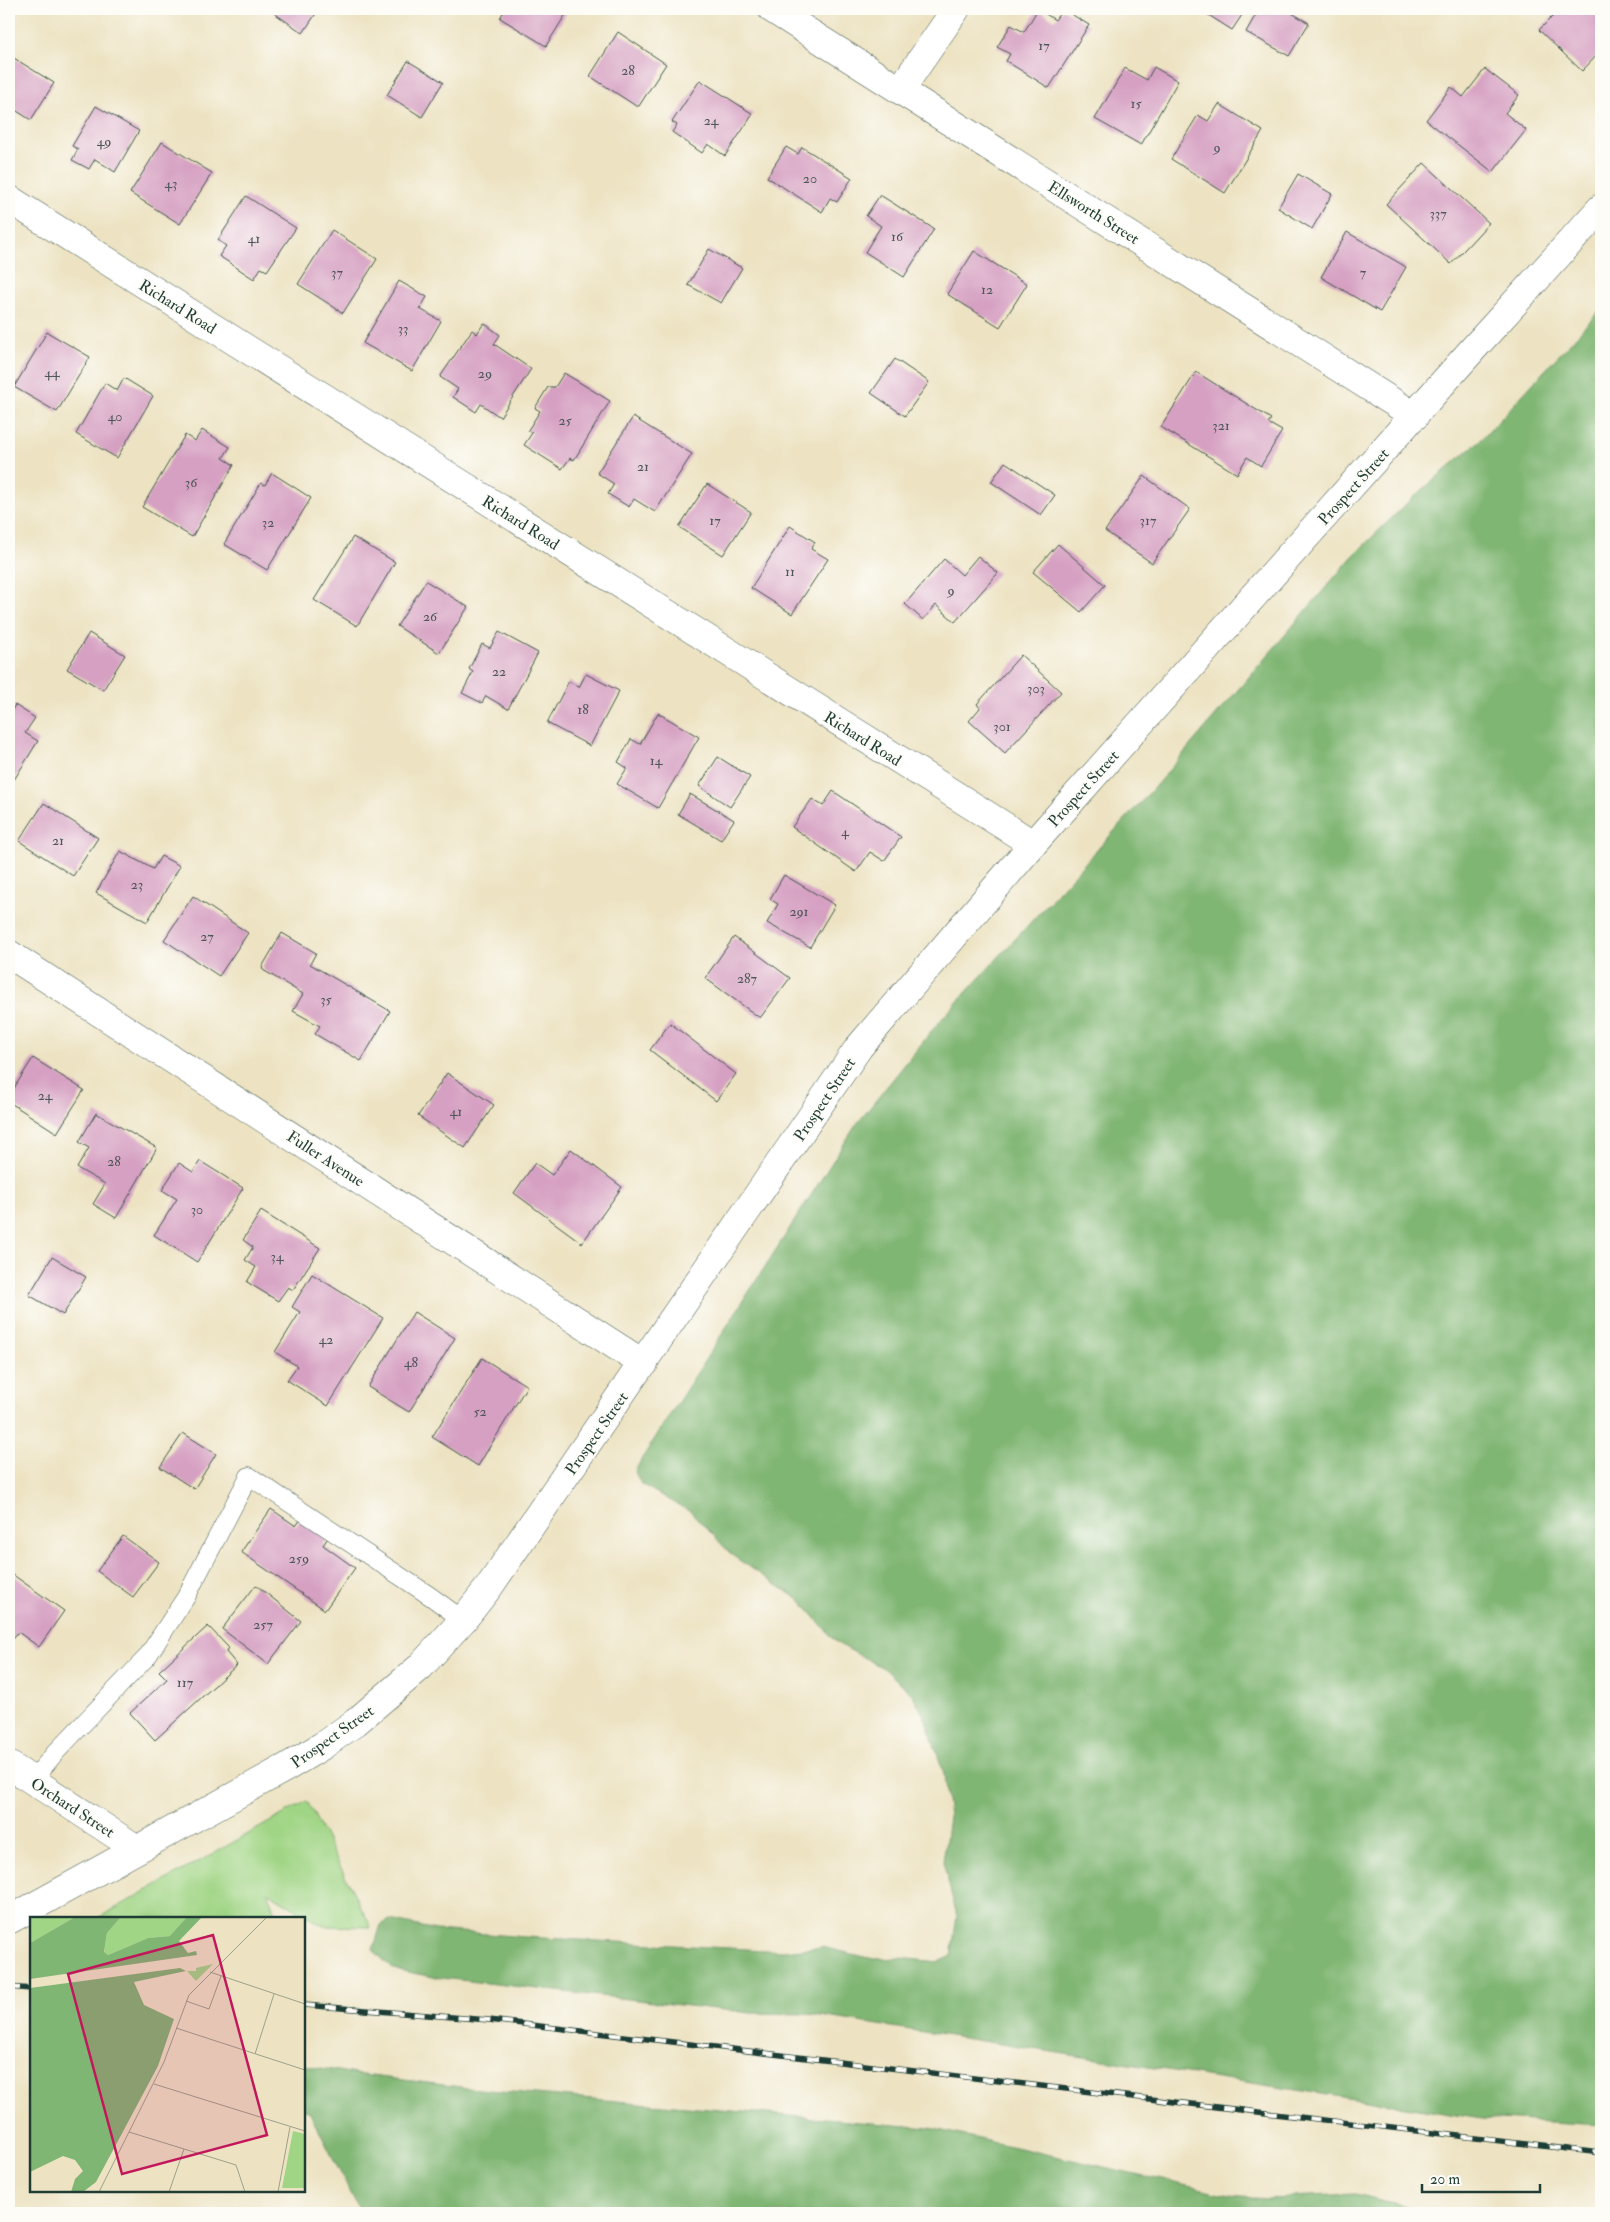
<svg xmlns="http://www.w3.org/2000/svg" width="1610" height="2222" font-family="'IM FELL Double Pica',serif">
<style>
.green{fill:#a1d586;stroke:#60895d}
.forest{fill:#80b673;stroke:#507a54}
.building{fill:#d6a0c2}
.lines{fill:none;stroke-linecap:round;stroke-linejoin:round}
.lane-casing{stroke:#3e5649;stroke-width:19}
.street-casing{stroke:#3e5649;stroke-width:29}
.secondary-casing{stroke:#3e5649;stroke-width:29}
.lane{stroke:#fff;stroke-width:18}
.street{stroke:#fff;stroke-width:28}
.secondary{stroke:#fff;stroke-width:28}
.rail-casing{stroke:#1f3d34;stroke-width:5.5}
.rail{stroke:#fdfcf7;stroke-width:4;stroke-dasharray:11;stroke-linecap:butt}
.labels{text-anchor:middle;stroke-width:4;stroke-linejoin:round;paint-order:stroke}
.number-label{font-size:14px;fill:#4d5658}
.street-label{font-size:16px;fill:#1f3d34;stroke:#fdfcf7}
.inset-road{fill:none;stroke:#9ba18a;stroke-width:1}
.view{fill:#c2185b;fill-opacity:0.15;stroke:#c2185b;stroke-width:2.5}
.inset-edge{fill:none;stroke:#1f3d34;stroke-width:2.5}
</style>
<rect width="100%" height="100%" fill="#fdfcf7"/>
<filter id="ink" filterUnits="userSpaceOnUse"><feTurbulence type="fractalNoise" baseFrequency=".02" numOctaves="2"/><feDisplacementMap in="SourceGraphic" scale="10" xChannelSelector="R" yChannelSelector="G"/><feConvolveMatrix kernelMatrix="1 2 1 2 8 2 1 2 1" color-interpolation-filters="sRGB"/></filter>
<filter id="wash" filterUnits="userSpaceOnUse"><feTurbulence type="fractalNoise" baseFrequency=".0096" numOctaves="4" result="noise"/><feDisplacementMap in="SourceGraphic" scale="20" xChannelSelector="R" yChannelSelector="G"/><feGaussianBlur stdDeviation="1.12" result="paint"/><feColorMatrix in="noise" values="0 0 0 0 0 0 0 0 0 0 0 0 0 0 0 0 0 1.4 0 .05"/><feComposite in="paint" operator="in"/></filter>
<g filter="url(#wash)">
<rect width="100%" height="100%" fill="#ede3c3"/>
<polygon class="green" points="307,1801 371,1927 323,1926 267,1892 277,1918 98,1918"/>
<g class="forest">
<polygon points="1601,309 1601,2126 1482,2119 808,2014 751,2013 433,1977 393,1969 373,1950 381,1925 390,1920 436,1930 525,1937 783,1951 822,1947 874,1959 900,1958 938,1962 951,1956 957,1916 943,1862 949,1817 944,1774 926,1720 913,1695 885,1669 837,1643 801,1601 733,1556 691,1512 641,1484 635,1472 641,1460 856,1125 939,1022 1152,790 1352,557 1407,503 1484,437"/>
<polygon points="304,2065 355,2074 477,2089 930,2128 1229,2195 1267,2198 1355,2194 1437,2213 361,2213 310,2113 304,2110"/>
</g>
<g id="blocks">
<g class="building">
<polygon points="277,9 319,9 303,33 274,13"/>
<polygon points="505,9 569,9 546,46 500,18"/>
<polygon points="1038,9 1055,20 1063,9 1089,25 1049,88 1006,61 1010,54 997,47 1011,25 1024,32"/>
<polygon points="1199,9 1246,9 1232,30"/>
<polygon points="1259,9 1285,9 1309,23 1289,56 1246,32"/>
<polygon points="1551,9 1595,9 1601,15 1601,51 1582,71 1539,30 1556,13"/>
<polygon points="618,32 666,64 639,106 636,106 590,76"/>
<polygon points="9,55 54,83 31,120 9,106"/>
<polygon points="408,61 443,82 422,117 387,95"/>
<polygon points="1154,67 1178,81 1141,145 1095,119 1125,68 1147,80"/>
<polygon points="1485,69 1519,95 1505,113 1526,130 1493,172 1426,120 1451,87 1463,97"/>
<polygon points="700,80 753,114 725,156 708,144 702,153 672,132 677,125 672,122"/>
<polygon points="1219,104 1263,131 1225,193 1171,159 1198,115 1208,121"/>
<polygon points="96,106 139,131 115,172 95,159 89,169 72,160 78,149 72,146"/>
<polygon points="162,142 212,173 180,224 130,193"/>
<polygon points="786,147 798,154 802,147 852,178 837,202 830,198 822,212 767,177"/>
<polygon points="1424,163 1489,223 1451,264 1386,204"/>
<polygon points="1298,174 1332,194 1312,229 1278,208"/>
<polygon points="880,195 934,229 904,277 865,252 881,226 866,216"/>
<polygon points="246,196 296,228 267,271 261,268 254,279 219,256 226,246 218,240"/>
<polygon points="332,230 377,259 343,313 298,284"/>
<polygon points="1347,232 1406,267 1380,312 1321,277"/>
<polygon points="709,249 742,268 721,303 688,285"/>
<polygon points="974,251 1027,284 1000,327 947,294"/>
<polygon points="399,281 427,297 420,309 441,321 412,371 363,343"/>
<polygon points="484,323 500,335 494,344 531,369 500,417 481,404 476,412 453,397 458,389 440,377 472,330 477,334"/>
<polygon points="47,332 90,357 57,412 14,387"/>
<polygon points="895,359 929,382 905,416 871,393"/>
<polygon points="1196,372 1271,419 1268,423 1282,431 1261,466 1247,457 1237,474 1161,427"/>
<polygon points="564,373 610,401 574,460 570,458 562,469 524,445 532,433 528,430 540,411 535,408 548,387 555,387"/>
<polygon points="124,378 153,396 117,458 76,434 105,383 117,391"/>
<polygon points="633,417 692,454 655,512 634,499 629,507 608,494 614,484 597,473"/>
<polygon points="202,430 230,447 223,458 234,465 192,537 142,507 185,435 195,441"/>
<polygon points="1005,462 1055,495 1041,515 991,482"/>
<polygon points="272,473 311,498 267,570 224,544 261,483 265,485"/>
<polygon points="1144,476 1190,509 1152,563 1105,531"/>
<polygon points="707,484 751,512 723,555 679,527"/>
<polygon points="790,526 815,542 811,549 828,559 792,614 751,588"/>
<polygon points="353,537 395,562 357,626 314,600"/>
<polygon points="1058,544 1105,585 1081,612 1033,572"/>
<polygon points="978,556 998,573 955,622 936,605 923,620 905,604 944,559 962,575"/>
<polygon points="426,581 468,607 439,653 397,626"/>
<polygon points="499,632 538,653 508,709 486,696 482,703 462,693 473,672 469,669 482,644 490,648"/>
<polygon points="89,633 125,655 103,690 67,669"/>
<polygon points="1021,655 1061,692 1005,753 969,721 980,708 977,704"/>
<polygon points="586,674 619,691 590,746 547,723 569,681 579,687"/>
<polygon points="15,705 35,718 25,733 38,741 9,788 9,715"/>
<polygon points="658,713 699,737 658,808 617,784 627,768 618,762 631,739 640,744"/>
<polygon points="718,757 750,777 730,807 699,786"/>
<polygon points="833,791 901,837 884,861 870,852 856,872 792,827 812,799 823,806"/>
<polygon points="690,794 734,820 721,840 678,814"/>
<polygon points="44,803 98,838 73,876 19,841"/>
<polygon points="120,851 153,869 161,856 180,866 147,922 96,893"/>
<polygon points="784,875 835,905 810,947 767,923 778,904 770,899"/>
<polygon points="193,896 248,933 219,976 164,940"/>
<polygon points="282,933 316,953 310,964 390,1011 361,1061 315,1034 320,1026 293,1011 303,994 263,970 262,967"/>
<polygon points="734,937 790,978 760,1018 705,978"/>
<polygon points="670,1023 736,1074 716,1101 650,1050"/>
<polygon points="33,1058 84,1090 57,1133 9,1102 9,1096"/>
<polygon points="447,1073 494,1105 465,1148 418,1116"/>
<polygon points="96,1113 157,1148 116,1218 93,1204 105,1184 77,1168 89,1148 79,1142"/>
<polygon points="571,1149 622,1187 582,1243 514,1193 535,1163 552,1175"/>
<polygon points="200,1161 243,1188 197,1262 154,1235 177,1199 162,1190 179,1163 193,1172"/>
<polygon points="261,1211 320,1248 293,1290 288,1287 278,1301 247,1282 256,1267 245,1260 253,1247 243,1240"/>
<polygon points="52,1257 86,1277 63,1315 29,1295"/>
<polygon points="312,1274 383,1318 328,1406 287,1380 297,1366 275,1352 300,1312 292,1307"/>
<polygon points="414,1312 455,1338 409,1412 368,1387"/>
<polygon points="482,1358 527,1386 478,1466 432,1437"/>
<polygon points="183,1433 216,1454 194,1489 160,1467"/>
<polygon points="271,1509 296,1526 301,1519 328,1538 323,1545 355,1568 325,1610 241,1552"/>
<polygon points="123,1536 159,1562 133,1597 97,1571"/>
<polygon points="9,1572 64,1611 39,1647 18,1632 11,1641 9,1640"/>
<polygon points="256,1585 301,1621 268,1664 222,1629"/>
<polygon points="208,1626 228,1647 226,1652 237,1665 155,1740 130,1713 167,1679 159,1671"/>
</g>
</g>
</g>
<g filter="url(#ink)">
<use href="#blocks" fill-opacity="0" stroke="#3e5649" stroke-width="1"/>
<g class="lines">
<g class="lane-casing">
<polyline id="lane" points="32,1781 55,1753 147,1657 186,1597 249,1476 430,1596 463,1620"/>
</g>
<g class="street-casing">
<g id="street">
<polyline points="772,9 1415,416"/>
<polyline points="901,89 956,9"/>
<polyline points="9,199 1033,844"/>
<polyline points="9,954 644,1364"/>
<polyline points="9,1765 137,1849"/>
</g>
</g>
<g class="secondary-casing">
<polyline id="secondary" points="9,1920 287,1767 322,1746 356,1722 420,1667 463,1620 489,1587 859,1047 1033,844 1473,349 1601,208"/>
</g>
<use href="#lane" class="lane"/>
<use href="#street" class="street"/>
<use href="#secondary" class="secondary"/>
<g class="rail-casing">
<g id="rail">
<polyline points="9,1987 31,1989"/>
<polyline points="304,2005 489,2020 1601,2153"/>
</g>
</g>
<use href="#rail" class="rail"/>
</g>
</g>
<g class="labels">
<g class="number-label">
<text x="1044" y="50">17</text>
<text x="628" y="75">28</text>
<text x="1136" y="108">15</text>
<text x="711" y="125">24</text>
<text x="104" y="146">49</text>
<text x="1217" y="152">9</text>
<text x="810" y="183">20</text>
<text x="171" y="188">43</text>
<text x="1438" y="218">337</text>
<text x="897" y="241">16</text>
<text x="254" y="243">41</text>
<text x="337" y="277">37</text>
<text x="1363" y="277">7</text>
<text x="987" y="294">12</text>
<text x="403" y="333">33</text>
<text x="52" y="377">44</text>
<text x="485" y="378">29</text>
<text x="115" y="421">40</text>
<text x="565" y="425">25</text>
<text x="1221" y="430">321</text>
<text x="643" y="471">21</text>
<text x="191" y="487">36</text>
<text x="715" y="525">17</text>
<text x="1148" y="525">317</text>
<text x="268" y="527">32</text>
<text x="790" y="576">11</text>
<text x="951" y="595">9</text>
<text x="430" y="621">26</text>
<text x="499" y="676">22</text>
<text x="1036" y="693">303</text>
<text x="583" y="714">18</text>
<text x="1002" y="731">301</text>
<text x="656" y="765">14</text>
<text x="845" y="836">4</text>
<text x="58" y="845">21</text>
<text x="137" y="889">23</text>
<text x="799" y="916">291</text>
<text x="207" y="941">27</text>
<text x="747" y="983">287</text>
<text x="326" y="1004">35</text>
<text x="45" y="1100">24</text>
<text x="456" y="1116">41</text>
<text x="114" y="1166">28</text>
<text x="197" y="1214">30</text>
<text x="277" y="1261">34</text>
<text x="326" y="1344">42</text>
<text x="411" y="1367">48</text>
<text x="480" y="1416">52</text>
<text x="299" y="1563">259</text>
<text x="263" y="1629">257</text>
<text x="185" y="1687">117</text>
</g>
<g class="street-label">
<text transform="translate(1094 212) rotate(32)" y="6">Ellsworth Street</text>
<text transform="translate(178 306) rotate(32)" y="6">Richard Road</text>
<text transform="translate(1353 486) rotate(-48)" y="6">Prospect Street</text>
<text transform="translate(521 522) rotate(32)" y="6">Richard Road</text>
<text transform="translate(863 738) rotate(32)" y="6">Richard Road</text>
<text transform="translate(1083 788) rotate(-48)" y="6">Prospect Street</text>
<text transform="translate(824 1099) rotate(-56)" y="6">Prospect Street</text>
<text transform="translate(326 1158) rotate(33)" y="6">Fuller Avenue</text>
<text transform="translate(596 1433) rotate(-55)" y="6">Prospect Street</text>
<text transform="translate(332 1736) rotate(-35)" y="6">Prospect Street</text>
<text transform="translate(73 1807) rotate(33)" y="6">Orchard Street</text>
</g>
</g>
<g transform="translate(30 1917)">
<rect width="275" height="275" fill="#ede3c3"/>
<path d="M 0,0 L 45,0 L 0,26 ZM 91,0 L 157,0 L 141,19 L 118,21 L 78,38 L 74,36 L 77,16 ZM 183,47 L 166,64 L 157,54 L 166,54 L 166,51 ZM 263,214 L 275,217 L 275,271 L 252,271 Z" fill="#a1d586"/>
<path d="M 45,0 L 91,0 L 77,16 L 74,35 L 78,38 L 118,21 L 140,19 L 157,0 L 172,0 L 149,24 L 158,36 L 166,34 L 167,38 L 0,62 L 0,26 ZM 150,51 L 156,54 L 104,65 L 114,88 L 144,102 L 128,149 L 66,265 L 53,275 L 41,275 L 45,262 L 53,254 L 45,243 L 33,239 L 0,255 L 0,71 Z" fill="#80b673"/>
<path class="inset-road" d="M 180,55 L 275,87M 156,84 L 179,92 L 191,59M 146,111 L 275,153M 225,137 L 244,77M 124,167 L 275,214M 99,215 L 206,248 L 215,275M 69,275 L 134,145 L 159,78 L 237,0M 139,275 L 154,232M 248,275 L 260,210"/>
<path class="view" d="M 183,18 L 237,218 L 92,257 L 38,57 Z"/>
<rect width="275" height="275" class="inset-edge"/>
</g>
<rect width="1610" height="2222" fill="none" stroke="#fdfcf7" stroke-width="30"/>
<path d="M1422 2184v8h118v-8" fill="none" stroke="#1f3d34" stroke-width="2.5"/>
<text x="1430" y="2184" font-size="15" fill="#1f3d34" stroke="#fdfcf7" stroke-width="4" paint-order="stroke">20 m</text>
</svg>
